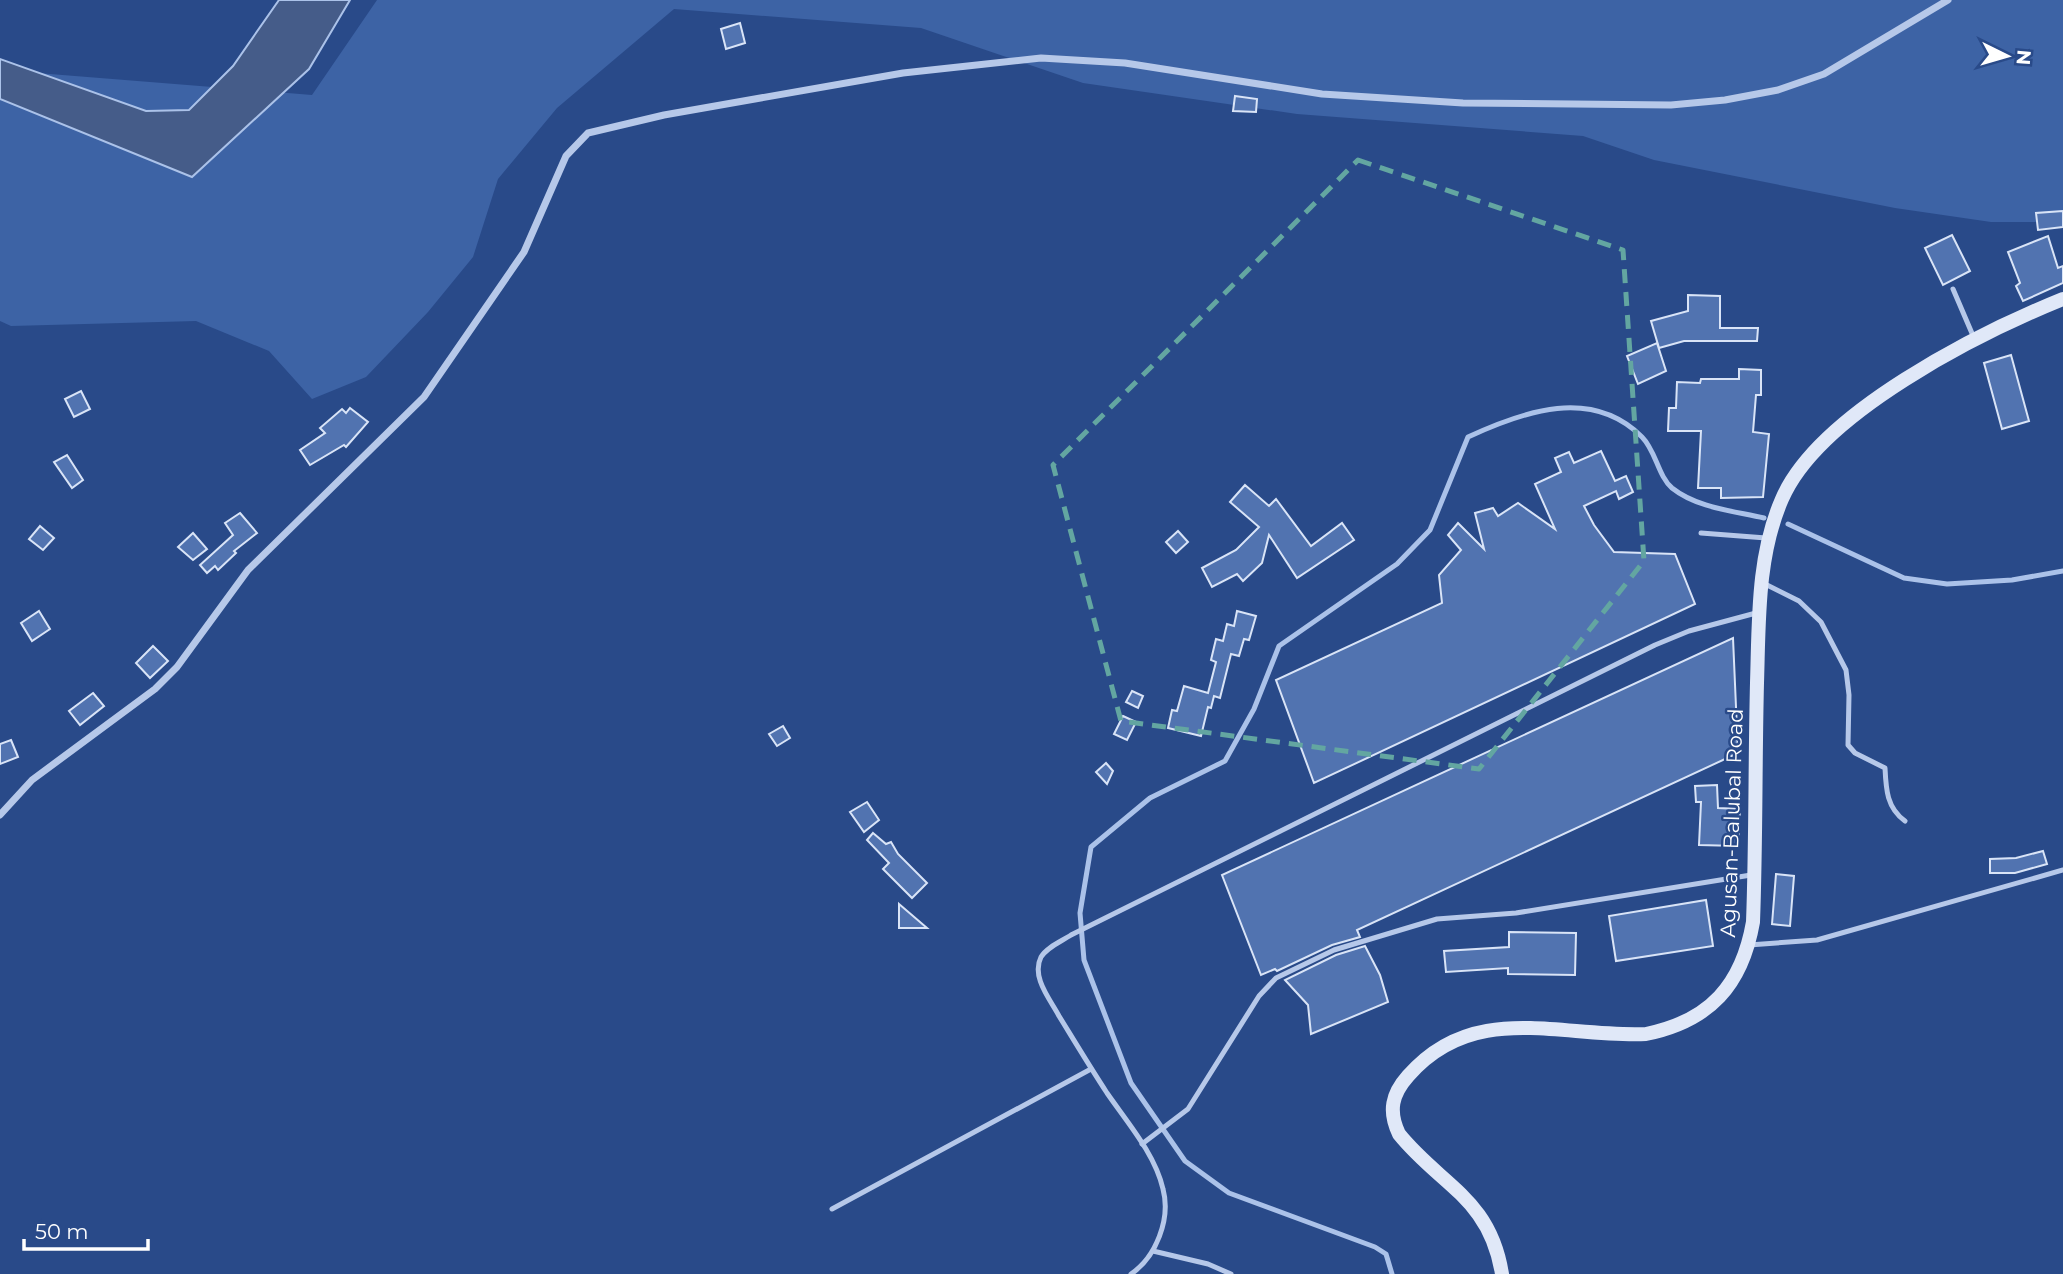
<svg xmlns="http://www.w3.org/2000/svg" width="2063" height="1274" font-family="Montserrat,sans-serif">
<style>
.green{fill:#3d63a5}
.water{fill:#455c89;stroke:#abc2e9;stroke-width:2}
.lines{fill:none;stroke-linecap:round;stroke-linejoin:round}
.stream{stroke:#abc2e9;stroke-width:5}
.building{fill:#5173b0;stroke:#d9e4f7;stroke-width:2}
.service{stroke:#b6c8e9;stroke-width:5}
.minor{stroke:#b6c8e9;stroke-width:7}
.secondary{stroke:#e0e8f8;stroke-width:14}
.marked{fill:none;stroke:#63a6a1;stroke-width:5;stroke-dasharray:14 9;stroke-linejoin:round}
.labels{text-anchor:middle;stroke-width:5;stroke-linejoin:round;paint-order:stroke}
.street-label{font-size:21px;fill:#fff;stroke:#294a89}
</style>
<rect width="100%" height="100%" fill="#294a89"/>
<polygon class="green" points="377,0 2063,0 2063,222 1991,222 1895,208 1654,160 1583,136 1297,114 1083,83 921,28 674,9 557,108 498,179 473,257 428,312 366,377 312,399 269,351 196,321 11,326 0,321 0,70 312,95"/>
<polygon class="water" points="279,0 350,0 309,69 192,177 0,99 0,59 146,111 189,110 233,66"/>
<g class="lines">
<g class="stream">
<polyline points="1788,524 1904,578 1947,584 2012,580 2063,571"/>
<path d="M 1392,1274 L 1386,1254 L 1375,1247 L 1229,1193 L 1185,1161 L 1131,1083 L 1084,960 L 1080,913 L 1091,847 L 1150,798 L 1225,761 L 1254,709 L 1279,646 L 1397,564 L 1430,530 L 1468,437 C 1524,411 1592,387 1642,437 C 1656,451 1658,476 1672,488 C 1697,508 1734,511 1764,518"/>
</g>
</g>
<g class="building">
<polygon points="740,23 745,43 726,49 721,29"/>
<polygon points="1235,96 1257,99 1256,112 1233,111"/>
<polygon points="2063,211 2063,227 2038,230 2036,213"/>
<polygon points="1952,235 1970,271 1943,285 1925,248"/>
<polygon points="2048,236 2058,268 2063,266 2063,283 2023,301 2016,286 2020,283 2008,252"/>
<polygon points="1688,295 1720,296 1720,328 1758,328 1757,341 1684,341 1659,348 1651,321 1688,311"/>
<polygon points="1657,343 1666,371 1638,384 1627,356"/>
<polygon points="2011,355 2029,421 2002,429 1984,363"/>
<polygon points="1739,369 1761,370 1761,395 1756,395 1753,432 1769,434 1763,497 1721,498 1721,488 1698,488 1701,431 1668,431 1669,408 1676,408 1677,382 1700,383 1701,379 1739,379"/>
<polygon points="81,391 90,409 74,417 65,399"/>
<polygon points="350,408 368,422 346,447 344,445 310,465 300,450 325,433 320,428 342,409 346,413"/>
<polygon points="1601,451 1615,481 1626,476 1633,492 1619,499 1616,491 1584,506 1594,525 1614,552 1675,554 1695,604 1314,783 1276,680 1442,603 1439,575 1461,550 1448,535 1458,523 1484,549 1475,513 1493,508 1498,516 1518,503 1555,529 1535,484 1561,472 1555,458 1569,452 1574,463"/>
<polygon points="67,455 83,480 72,488 54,462"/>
<polygon points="1245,485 1269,506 1276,499 1311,546 1342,523 1354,540 1297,578 1269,535 1262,563 1243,581 1237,574 1212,587 1202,568 1236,550 1259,527 1230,502"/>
<polygon points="240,513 257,533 234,551 236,553 218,570 215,566 207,573 200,565 233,535 225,523"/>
<polygon points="40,526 54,538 43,550 29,539"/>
<polygon points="1178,531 1188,542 1176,553 1166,542"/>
<polygon points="193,533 207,549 193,560 178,547"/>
<polygon points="39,611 50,629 32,641 21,623"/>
<polygon points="1237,611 1256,616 1249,640 1244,639 1239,656 1231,654 1220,698 1214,696 1211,708 1208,707 1201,736 1168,728 1172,710 1177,711 1184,686 1208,693 1216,662 1211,660 1216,639 1223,641 1227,624 1234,626"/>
<polygon points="1733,638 1738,753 1357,930 1360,937 1332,945 1277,971 1275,969 1261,975 1222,875"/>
<polygon points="153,646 168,661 150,678 136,663"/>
<polygon points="1132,691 1143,696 1138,708 1126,702"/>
<polygon points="93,693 104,706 80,725 69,711"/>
<polygon points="1123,716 1136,722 1127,740 1114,734"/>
<polygon points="783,726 790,738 777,746 769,734"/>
<polygon points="11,740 18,757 0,764 0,744"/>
<polygon points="1106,763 1113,771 1107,784 1096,772"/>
<polygon points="1717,785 1718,808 1740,809 1738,846 1699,845 1701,802 1696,802 1695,786"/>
<polygon points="867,802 879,820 864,832 850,812"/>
<polygon points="873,833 886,844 891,842 898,854 927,883 912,898 883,869 889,863 867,840"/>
<polygon points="2043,851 2047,864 2015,873 1990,873 1990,859 2016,858"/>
<polygon points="1776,874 1794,876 1790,926 1772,924"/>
<polygon points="1706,900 1713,946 1616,961 1609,916"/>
<polygon points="899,904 927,928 899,928"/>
<polygon points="1509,932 1576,933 1575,975 1508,974 1508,968 1446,972 1444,951 1509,947"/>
<polygon points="1365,946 1380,975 1388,1002 1311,1034 1308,1005 1285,980 1336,955"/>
</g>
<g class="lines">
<g class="service">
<polyline points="1953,289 1974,338"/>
<polyline points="1701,533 1766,538"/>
<path d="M 1763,583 L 1799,601 L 1821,622 L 1846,670 L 1849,695 L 1848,745 L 1855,753 L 1885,768 C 1886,790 1887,808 1905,821"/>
<polyline points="1749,945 1817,940 2063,870"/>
<polyline points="1142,1144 1188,1109 1259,996 1276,978 1334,950 1437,919 1516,913 1751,875"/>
<polyline points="832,1209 1091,1069"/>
<polyline points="1153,1251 1208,1264 1231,1274"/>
<path d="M 1131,1274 C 1156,1257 1171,1219 1163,1189 C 1155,1154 1127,1122 1107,1093 C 1090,1067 1075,1042 1059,1016 C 1050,999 1031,977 1041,957 C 1047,947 1062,941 1071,935 L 1655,645 L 1689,631 L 1756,613"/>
</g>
<polyline class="minor" points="0,815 32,780 155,689 177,667 248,570 424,397 524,252 566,156 588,133 664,115 903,73 1041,58 1125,63 1322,94 1463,103 1671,105 1725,100 1778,90 1824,74 1948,0"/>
<path class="secondary" d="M 1502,1274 C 1490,1198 1441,1186 1399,1134 C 1388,1111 1392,1094 1408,1076 C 1474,1000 1560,1038 1646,1034 C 1710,1021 1742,985 1753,922 C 1756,842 1755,762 1757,683 C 1759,621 1757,556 1782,499 C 1819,413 1979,333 2063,299"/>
</g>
<path class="marked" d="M 1358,160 L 1623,250 L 1644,561 L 1479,769 L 1121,721 L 1053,465 Z"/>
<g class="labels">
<g class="street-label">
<text transform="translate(1732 823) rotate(-88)" y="7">Agusan-Balubal Road</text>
</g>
</g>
<g transform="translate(2007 56) rotate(95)" stroke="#294a89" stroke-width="5" paint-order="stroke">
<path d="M0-5L12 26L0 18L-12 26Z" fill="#ffffff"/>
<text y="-10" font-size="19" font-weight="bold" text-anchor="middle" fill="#ffffff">N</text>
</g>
<path d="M24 1239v10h124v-10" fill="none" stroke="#ffffff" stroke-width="3.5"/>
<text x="35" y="1239" font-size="21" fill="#ffffff" stroke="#294a89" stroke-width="5" paint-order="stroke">50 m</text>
</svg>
